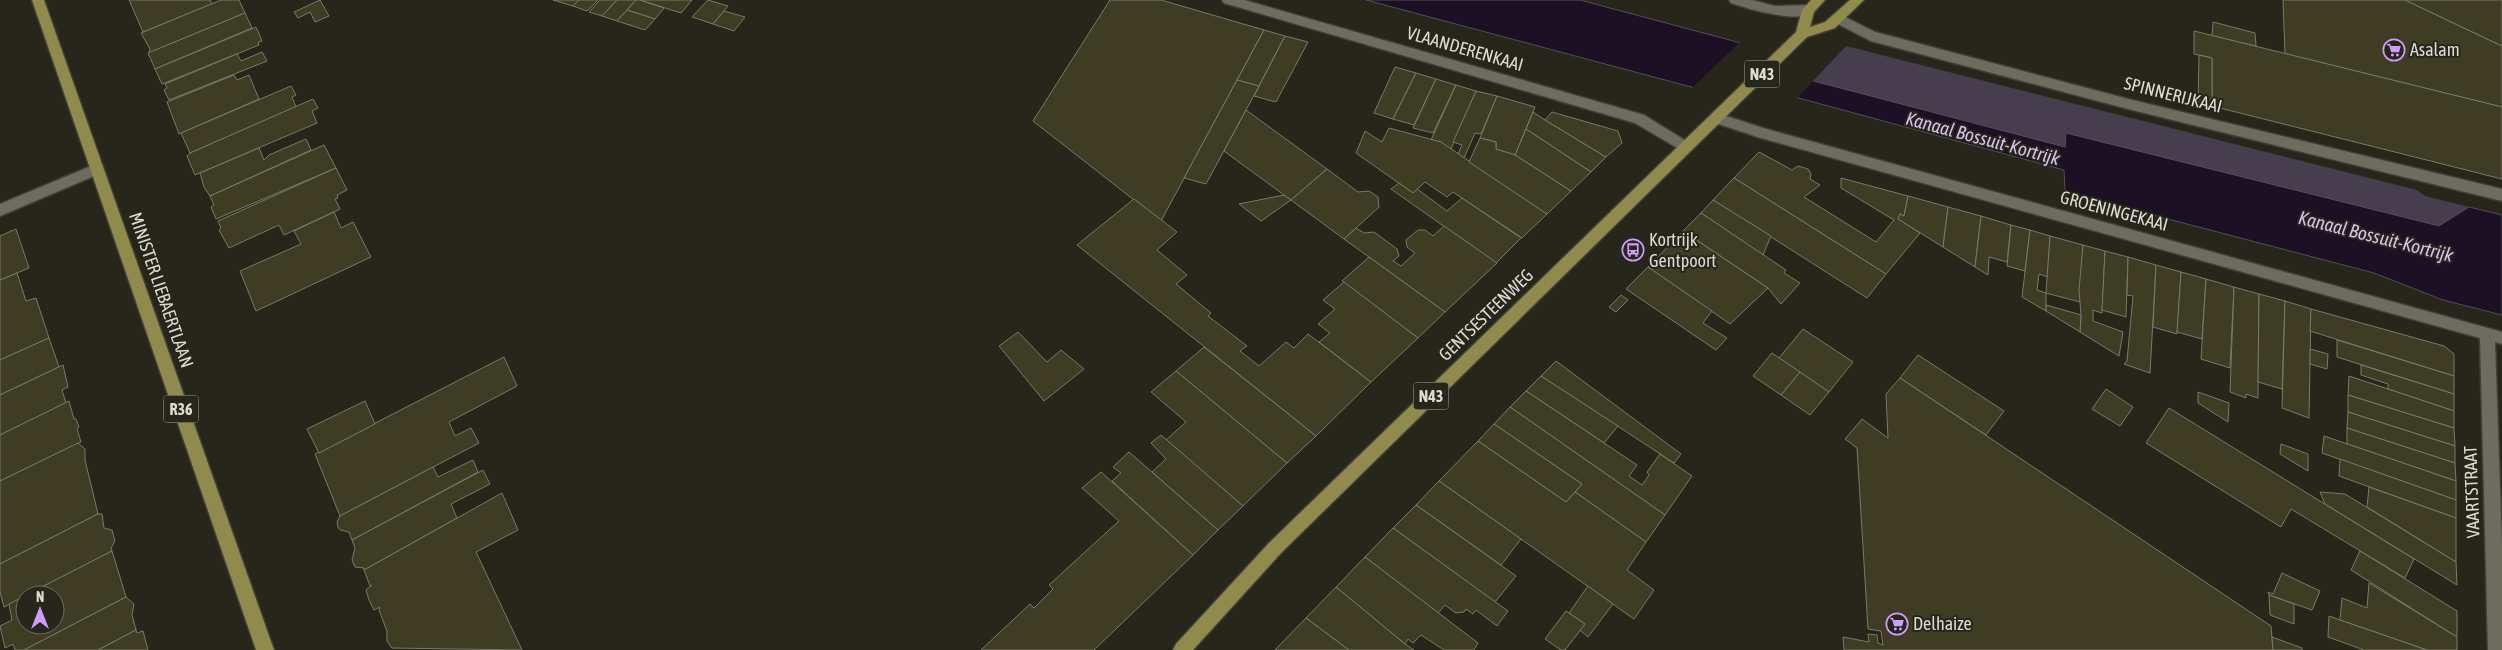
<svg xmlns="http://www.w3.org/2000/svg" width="2502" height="650" font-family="'Asap Condensed',sans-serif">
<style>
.green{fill:#463e4e}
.water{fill:#1b1024;stroke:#554d59}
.pier{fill:#27261b}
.building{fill:#3e3c22;stroke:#7a796c}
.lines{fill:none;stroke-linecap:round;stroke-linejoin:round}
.minor-casing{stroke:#414037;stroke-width:3}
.major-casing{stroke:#414037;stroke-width:3}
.minor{fill:#6d6c5f;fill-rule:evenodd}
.major{fill:#908a4d;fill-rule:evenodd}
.labels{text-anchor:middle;stroke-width:4;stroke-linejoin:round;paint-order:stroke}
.shield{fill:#27261b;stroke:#a5a59c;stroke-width:1}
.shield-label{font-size:16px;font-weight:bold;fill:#dbdbd4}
.street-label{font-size:18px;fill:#dbdbd4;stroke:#27261b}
.poi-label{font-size:18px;fill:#dbdbd4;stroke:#27261b;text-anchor:start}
.water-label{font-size:19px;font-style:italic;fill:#d7bff0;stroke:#27261b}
</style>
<rect width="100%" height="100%" fill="#27261b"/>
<polygon class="green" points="1846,46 2417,190 2425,196 2469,207 2439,226 2067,134 2066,148 1813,81"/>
<polygon class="water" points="1366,0 1580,0 1756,47 1741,62 2065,147 2066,133 2439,226 2469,207 2502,215 2502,315 2443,300 2374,273 2065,192 2064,170 1725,78 1710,92"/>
<polygon class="pier" points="1741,41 1758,47 1745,61 1814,80 1795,100 1725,81 1710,95 1690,90"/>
<g class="building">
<polygon points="129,0 210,0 212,4 143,32"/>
<polygon points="221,0 239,0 245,13 149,53 150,49 141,33"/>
<polygon points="320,0 329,16 315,22 310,12 298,18 294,12"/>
<polygon points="553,0 579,0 573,6"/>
<polygon points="579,0 598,0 587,11 573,6"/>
<polygon points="600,0 617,0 602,16 589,12"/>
<polygon points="617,0 636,0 617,21 602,16"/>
<polygon points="636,0 640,0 664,8 655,19 627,10"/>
<polygon points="640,0 692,0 681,13"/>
<polygon points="708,0 728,6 713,24 692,17"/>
<polygon points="1110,0 1161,0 1264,30 1161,221 1033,121"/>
<polygon points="2283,0 2405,0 2502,46 2502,107 2285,54"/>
<polygon points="2405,0 2502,0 2502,46"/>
<polygon points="627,10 655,19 645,30 617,21"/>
<polygon points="724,11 745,17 734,31 713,24"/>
<polygon points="245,13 252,28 155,69 148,53"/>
<polygon points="2213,22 2255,33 2256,46 2212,36"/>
<polygon points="256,27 262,41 258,42 259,45 162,84 155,69"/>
<polygon points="1264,30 1285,36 1259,86 1237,80"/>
<polygon points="2194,31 2502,107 2502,179 2212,106 2212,58 2194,54"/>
<polygon points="1285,36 1308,42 1276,102 1254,96"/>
<polygon points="262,52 267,61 169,100 164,90 167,88 165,84 237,54 241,61"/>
<polygon points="2199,55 2212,58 2212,106 2198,103"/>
<polygon points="1395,67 1416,73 1393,119 1374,113"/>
<polygon points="1416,73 1436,79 1414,125 1393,119"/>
<polygon points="234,75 237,80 249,75 259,99 179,134 167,102"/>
<polygon points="1436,79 1456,85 1433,133 1413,128"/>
<polygon points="1237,80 1259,86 1206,184 1184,178"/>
<polygon points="1456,85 1476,91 1451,149 1431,140"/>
<polygon points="291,86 296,95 292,97 296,107 190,153 181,133"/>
<polygon points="1476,91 1497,96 1481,134 1475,133 1464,158 1458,154 1462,145 1453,142"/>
<polygon points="1497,96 1535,107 1515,155 1496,149 1496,142 1480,138"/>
<polygon points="313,99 318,108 312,111 317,123 195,175 187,156 190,153"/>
<polygon points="1246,110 1327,169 1291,200 1284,195 1224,151"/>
<polygon points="1533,112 1545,120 1606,157 1591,172 1526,129"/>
<polygon points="1552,112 1618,131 1622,143 1606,157 1545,120"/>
<polygon points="1389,128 1441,142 1547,214 1522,238 1453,192 1447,197 1425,182 1413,193 1356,153 1365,131 1382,142"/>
<polygon points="1526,129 1591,172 1571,191 1515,155"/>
<polygon points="1480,138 1496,142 1496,149 1515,155 1571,191 1547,214 1469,162"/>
<polygon points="306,139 311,150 210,196 204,187 200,173 259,148 264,160 269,155"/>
<polygon points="324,145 336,168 216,219 211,207 214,205 210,196"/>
<polygon points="1759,152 1792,170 1798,166 1808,169 1811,174 1810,179 1820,185 1804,197 1876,242 1894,220 1841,188 1841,178 1908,196 1904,216 1900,214 1898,219 1920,233 1886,274 1734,178"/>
<polygon points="336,168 347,190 337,195 338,198 335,199 340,209 284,235 279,225 229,248 219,230 221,228 218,221"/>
<polygon points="1327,169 1358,192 1369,191 1378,197 1379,207 1344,239 1291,200"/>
<polygon points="1734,178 1886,274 1867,298 1713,200"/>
<polygon points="1399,183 1413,193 1417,189 1447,211 1462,198 1521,238 1496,263 1391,189"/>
<polygon points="1284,195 1291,200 1261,221 1239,204"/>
<polygon points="1908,196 1948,207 1943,247 1898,219 1900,214 1904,216"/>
<polygon points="1134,199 1177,232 1157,250 1187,275 1176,284 1211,313 1208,316 1247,346 1240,351 1259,366 1286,342 1294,348 1308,334 1371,382 1316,436 1077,245"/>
<polygon points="1713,200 1771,236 1763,255 1701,213"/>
<polygon points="1948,207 1981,216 1975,267 1943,247"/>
<polygon points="334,212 341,228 353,222 371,257 256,311 240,271 301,244 294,231"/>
<polygon points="1701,213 1786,270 1784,273 1800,283 1781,304 1768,288 1683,231"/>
<polygon points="1981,216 2011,225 2007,262 1989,257 1988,275 1975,267"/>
<polygon points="2011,225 2030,230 2025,271 2007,266"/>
<polygon points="1444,226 1497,263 1445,312 1344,239 1356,228 1364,233 1374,232 1397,249 1399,256 1393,261 1401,266 1415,253 1407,247 1406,240 1418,230 1425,230 1433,236"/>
<polygon points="16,229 29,268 0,280 0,236"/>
<polygon points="2030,230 2050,236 2048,277 2039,274 2037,290 2046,293 2046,311 2022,297"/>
<polygon points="1683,231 1768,288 1730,324 1648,267"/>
<polygon points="2050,236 2083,245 2080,302 2046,293"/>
<polygon points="2083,245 2105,251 2102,313 2093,310 2093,321 2123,332 2119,356 2080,332 2081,315 2079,290"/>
<polygon points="2105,251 2128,257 2126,317 2102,310"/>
<polygon points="1369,257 1445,312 1418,338 1342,281"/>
<polygon points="2128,257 2156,265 2150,373 2124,364 2127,361 2133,296 2127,295"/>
<polygon points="2156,265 2181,272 2177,334 2153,327"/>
<polygon points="1648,267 1712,311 1703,323 1727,338 1716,350 1626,289"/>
<polygon points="2181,272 2206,279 2202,339 2177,332"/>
<polygon points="17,273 26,301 36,298 49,338 0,360 0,280"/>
<polygon points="2206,279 2234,287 2230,368 2201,359"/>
<polygon points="1344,282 1418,338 1371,382 1319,342 1330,333 1318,324 1335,309 1323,300"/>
<polygon points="2234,287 2259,294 2258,398 2246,394 2246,398 2230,392"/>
<polygon points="2259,294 2285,301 2282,389 2258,382"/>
<polygon points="1621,295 1628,300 1616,312 1609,307"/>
<polygon points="2285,301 2311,309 2309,418 2282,408"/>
<polygon points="2046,305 2081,315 2080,332 2046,311"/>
<polygon points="2311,309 2444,346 2454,354 2454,376 2310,331"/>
<polygon points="1803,329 1853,362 1829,392 1779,358"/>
<polygon points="1018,332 1047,362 1061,350 1084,369 1044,401 999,346"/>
<polygon points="49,338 59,367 0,395 0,360"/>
<polygon points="2337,340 2454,376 2454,394 2337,357"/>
<polygon points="1204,347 1316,436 1287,463 1176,371"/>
<polygon points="2310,349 2328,354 2327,369 2310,364"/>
<polygon points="1772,353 1800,372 1781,395 1753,376"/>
<polygon points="1918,355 2004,411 1986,435 1900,378"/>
<polygon points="504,357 517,386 449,422 455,436 471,428 479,443 340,516 315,454"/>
<polygon points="1556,361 1681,454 1674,463 1541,376"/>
<polygon points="63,365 68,387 62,390 66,403 0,435 0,395"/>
<polygon points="2361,365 2454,394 2454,411 2388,389 2388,384 2361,375"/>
<polygon points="1176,371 1287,463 1243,506 1166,440 1186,422 1151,392"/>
<polygon points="1800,372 1829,392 1810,415 1781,395"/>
<polygon points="1541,376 1618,426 1604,443 1526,391"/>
<polygon points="2349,376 2454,411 2454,428 2348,395"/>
<polygon points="1900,378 2271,626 2273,650 1844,650 1843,637 1869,642 1868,634 1877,635 1878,643 1883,645 1881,631 1868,629 1857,448 1845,439 1862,419 1888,438 1886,394"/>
<polygon points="2106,389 2133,407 2120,426 2092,409"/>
<polygon points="1526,391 1637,465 1629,476 1642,485 1649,475 1647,472 1660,454 1692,476 1665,515 1510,407"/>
<polygon points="2198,392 2229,403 2228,422 2198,403"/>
<polygon points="2348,395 2454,428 2455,446 2348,412"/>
<polygon points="69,401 74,419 76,419 79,427 77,429 81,442 0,481 0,435"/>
<polygon points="365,401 375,424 319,453 307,429"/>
<polygon points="1510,407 1665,515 1646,542 1575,492 1582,484 1494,424"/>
<polygon points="2169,408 2414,559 2405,578 2291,509 2281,527 2146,443"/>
<polygon points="2348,412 2455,446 2455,463 2347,428"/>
<polygon points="1494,424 1582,484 1566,502 1478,441"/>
<polygon points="2347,428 2455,463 2456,481 2347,444"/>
<polygon points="1161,435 1243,506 1218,530 1152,472 1166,459 1151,443"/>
<polygon points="2324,436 2456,481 2456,500 2322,453"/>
<polygon points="1478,441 1566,502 1575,492 1646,542 1627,570 1654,590 1634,619 1439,481"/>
<polygon points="78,443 85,449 85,460 98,514 0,564 0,481"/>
<polygon points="2281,444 2308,454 2308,471 2280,454"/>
<polygon points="1129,452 1218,530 1193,555 1112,481 1121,473 1113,467"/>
<polygon points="2340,459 2456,500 2456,518 2339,476"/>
<polygon points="473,460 478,472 352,540 349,532 340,530 338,527 337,522 340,516 433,467 438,477"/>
<polygon points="483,470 490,484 451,504 457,518 364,570 364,568 355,567 352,560 355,548 352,540"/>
<polygon points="1101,472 1193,555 1094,650 981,650 1030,604 1034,608 1053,589 1049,585 1119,521 1082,488"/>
<polygon points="1439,481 1521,539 1501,565 1416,505"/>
<polygon points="2369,487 2456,518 2456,562 2367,507"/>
<polygon points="2320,492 2345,494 2456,562 2457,585 2325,504"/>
<polygon points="502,493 518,530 476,552 522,650 392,648 387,641 387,631 379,610 380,607 374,610 369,600 366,590 372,585 370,586 364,570"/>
<polygon points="1416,505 1516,576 1495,602 1393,528"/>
<polygon points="98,514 102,514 104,528 112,530 115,541 111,548 112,551 4,607 0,592 0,564"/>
<polygon points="1393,528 1508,611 1497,626 1476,610 1473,614 1466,609 1464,612 1456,613 1445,605 1438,613 1365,557"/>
<polygon points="112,551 126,597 24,650 15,650 13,644 5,648 0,626 12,620 9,604 25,596 25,625 55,625 55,595 26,595"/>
<polygon points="2360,551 2457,611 2457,637 2351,570"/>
<polygon points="1365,557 1478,643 1474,650 1444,650 1421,635 1413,643 1408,639 1405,644 1336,587"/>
<polygon points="2282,573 2320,591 2312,610 2269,595 2268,592 2273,594"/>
<polygon points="2369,583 2457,637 2457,650 2427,650 2340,620 2342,598 2367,608"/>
<polygon points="1588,586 1613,604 1588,637 1580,630 1585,624 1569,613"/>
<polygon points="1336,587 1405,644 1414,650 1349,650 1306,618"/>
<polygon points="2269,595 2294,604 2294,624 2270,615"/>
<polygon points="126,597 134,604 132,615 136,630 98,650 24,650"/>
<polygon points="1566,611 1585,624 1565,650 1561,650 1545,639"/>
<polygon points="2329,616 2340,620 2427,650 2364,650 2328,637"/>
<polygon points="1306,618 1349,650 1275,650"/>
<polygon points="136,630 137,633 143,631 148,650 98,650"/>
<polygon points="2272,637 2302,648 2302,650 2273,650"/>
</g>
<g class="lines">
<g class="minor-casing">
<g id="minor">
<polygon points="1222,0 1244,0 1644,115 1691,144 1693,148 1686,153 1635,123 1224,3"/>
<path d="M 1729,0 L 1752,0 L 1775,6 L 1808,5 L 1814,10 C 1804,26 1746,8 1731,3 Z"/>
<polygon points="1839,14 1875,32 2132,100 2502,189 2502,201 2132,110 1871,41 1834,22 1833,19 1834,16"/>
<polygon points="1717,113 1763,128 2502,332 2502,344 2495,342 2502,546 2502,650 2488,650 2480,338 1761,138 1712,122 1710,118"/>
<polygon points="96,164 101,165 103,169 101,173 0,216 0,204"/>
</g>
</g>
<g class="major-casing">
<g id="major">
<polygon points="32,0 44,0 274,650 256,650"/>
<polygon points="1811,0 1825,0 1814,12 1810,27 1825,22 1850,0 1864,0 1835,28 1807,37 1281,553 1193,650 1173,650 1176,644 1269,543 1796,32 1802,10"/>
</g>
</g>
<use href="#minor" class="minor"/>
<use href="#major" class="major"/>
</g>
<defs>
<g id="supermarket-ring" transform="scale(1.125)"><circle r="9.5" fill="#27261b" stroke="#d09dff" stroke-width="1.5"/><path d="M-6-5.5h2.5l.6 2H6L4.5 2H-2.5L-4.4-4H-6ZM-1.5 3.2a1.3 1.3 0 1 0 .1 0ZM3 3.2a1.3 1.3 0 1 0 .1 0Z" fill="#d09dff"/></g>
<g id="bus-ring" transform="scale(1.125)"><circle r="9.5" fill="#27261b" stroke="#d09dff" stroke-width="1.5"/><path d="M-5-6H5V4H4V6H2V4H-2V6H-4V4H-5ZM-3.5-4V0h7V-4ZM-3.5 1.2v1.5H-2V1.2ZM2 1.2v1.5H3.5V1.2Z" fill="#d09dff"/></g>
</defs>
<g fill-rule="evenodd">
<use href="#supermarket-ring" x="2394" y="50"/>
<use href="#bus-ring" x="1633" y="250"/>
<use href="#supermarket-ring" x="1897" y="624"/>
</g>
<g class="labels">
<g class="shield">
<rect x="1744.5" y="60.5" width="35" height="27" rx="4"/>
<rect x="1413.5" y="382.5" width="35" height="27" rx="4"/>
<rect x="163.5" y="395.5" width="35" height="27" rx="4"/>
</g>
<g class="shield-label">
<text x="1762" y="80">N43</text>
<text x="1431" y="402">N43</text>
<text x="181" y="415">R36</text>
</g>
<g class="street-label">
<text transform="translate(1465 49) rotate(16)" y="6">VLAANDERENKAAI</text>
<text transform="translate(2173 95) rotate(14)" y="6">SPINNERIJKAAI</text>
<text transform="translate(2114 211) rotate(15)" y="6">GROENINGEKAAI</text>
<text transform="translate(161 290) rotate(71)" y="6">MINISTER LIEBAERTLAAN</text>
<text transform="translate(1486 315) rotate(-44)" y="6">GENTSESTEENWEG</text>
<text transform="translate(2472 492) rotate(-92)" y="6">VAARTSTRAAT</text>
</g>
<g class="poi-label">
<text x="2410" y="56">Asalam</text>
<text x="1649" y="246">Kortrijk<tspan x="1649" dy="21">Gentpoort</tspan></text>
<text x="1913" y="630">Delhaize</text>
</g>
<g class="water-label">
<text transform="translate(1983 138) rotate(15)" y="7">Kanaal Bossuit-Kortrijk</text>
<text transform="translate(2376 236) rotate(14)" y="7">Kanaal Bossuit-Kortrijk</text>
</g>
</g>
<g transform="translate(40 610)"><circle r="24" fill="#27261b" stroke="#6f6e65"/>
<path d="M0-4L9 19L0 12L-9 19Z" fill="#d09dff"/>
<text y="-8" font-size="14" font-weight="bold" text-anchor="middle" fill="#dbdbd4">N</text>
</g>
</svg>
